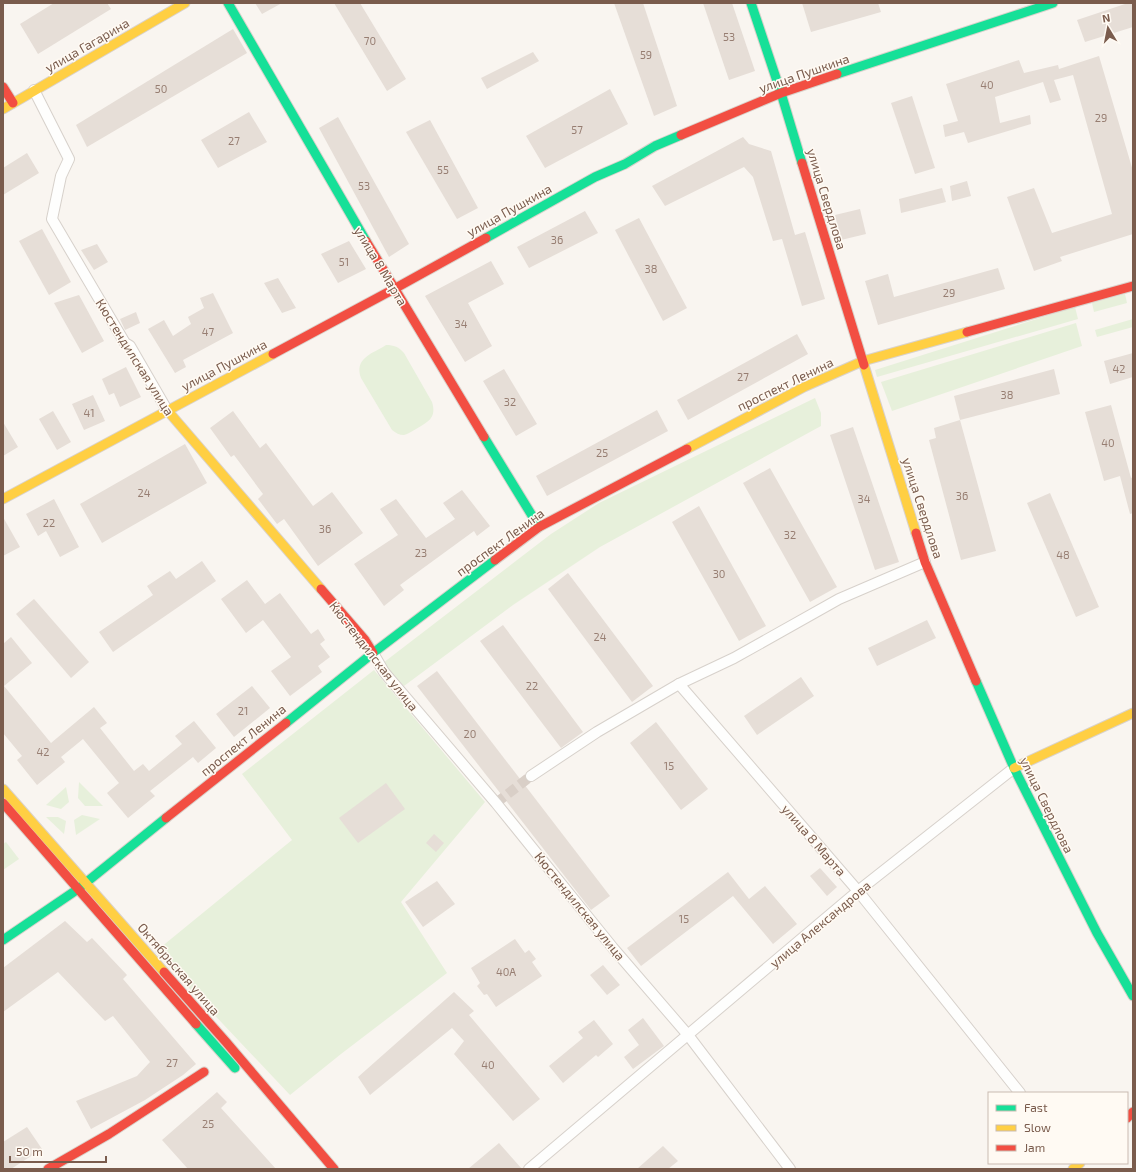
<svg xmlns="http://www.w3.org/2000/svg" width="1136" height="1172" font-family="'Exo 2',sans-serif">
<style>
.green{fill:#e7f0db}
.building{fill:#e6ded7}
.lines{fill:none;stroke-linecap:round;stroke-linejoin:round}
.street-tunnel{stroke:#d9cfc7;stroke-width:10;stroke-dasharray:10 5;stroke-linecap:butt}
.street-casing{stroke:#d7d1cb;stroke-width:12}
.fast-casing{stroke:#d9d2cb;stroke-width:11}
.slow-casing{stroke:#d9d2cb;stroke-width:11}
.jam-casing{stroke:#d9d2cb;stroke-width:11}
.street{stroke:#fefefd;stroke-width:10}
.fast{stroke:#16e098;stroke-width:9}
.slow{stroke:#ffcf43;stroke-width:9}
.jam{stroke:#f24e42;stroke-width:9}
.labels{text-anchor:middle;stroke-width:3;stroke-linejoin:round;paint-order:stroke}
.number-label{font-size:11px;fill:#977e72}
.street-label{font-size:13px;fill:#7a5c4d;stroke:#fffaf3}
</style>
<rect width="100%" height="100%" fill="#f9f5f0"/>
<g class="green">
<polygon points="1125,294 1127,303 1094,312 1092,303"/>
<polygon points="1075,307 1078,319 877,377 875,370"/>
<polygon points="1133,319 1133,327 1097,337 1095,330"/>
<polygon points="1076,323 1082,346 892,411 881,382"/>
<path d="M 386,345 C 394,345 399,347 404,353 L 432,402 C 437,418 428,422 416,429 C 412,431 408,434 404,435 C 399,435 396,433 392,430 L 361,378 C 354,358 372,354 386,345 Z"/>
<polygon points="815,398 821,413 821,426 600,547 513,605 404,686 383,663 551,534 599,503"/>
<polygon points="374,670 485,802 401,902 447,973 341,1054 290,1095 155,952 292,840 242,774"/>
<polygon points="79,782 103,806 85,806 78,798"/>
<polygon points="66,787 69,802 61,809 46,805"/>
<polygon points="82,815 100,819 76,835 74,820"/>
<polygon points="46,817 58,817 66,821 64,834"/>
<polygon points="6,842 19,859 3,870 3,844"/>
</g>
<g class="building">
<polygon points="54,3 107,3 111,9 38,54 20,24"/>
<polygon points="255,3 282,3 262,14"/>
<polygon points="334,3 360,3 406,79 387,91"/>
<polygon points="614,3 643,3 677,106 654,116"/>
<polygon points="703,3 732,3 755,71 729,80"/>
<polygon points="802,3 878,3 881,12 811,32"/>
<polygon points="1128,3 1133,3 1133,27 1085,42 1077,20"/>
<polygon points="233,29 247,53 87,147 76,125"/>
<polygon points="533,52 539,61 487,89 481,78"/>
<polygon points="1099,56 1133,171 1133,234 1060,257 1062,261 1034,271 1007,197 1034,188 1052,233 1112,214 1073,75 1054,80 1061,100 1050,103 1043,82 995,97 1000,123 1030,115 1031,124 968,143 964,132 945,137 943,125 958,121 946,84 1019,60 1024,73 1058,65 1059,69"/>
<polygon points="610,89 628,124 545,168 526,136"/>
<polygon points="912,96 935,168 915,174 891,103"/>
<polygon points="249,112 267,142 218,168 201,140"/>
<polygon points="338,117 409,244 389,257 319,128"/>
<polygon points="430,120 478,208 457,219 406,132"/>
<polygon points="743,137 749,144 771,151 795,235 805,232 825,299 802,306 782,239 773,241 753,177 744,167 665,206 652,186"/>
<polygon points="27,153 39,173 3,195 3,168"/>
<polygon points="967,181 971,196 952,201 950,186"/>
<polygon points="942,188 946,202 901,213 899,199"/>
<polygon points="860,209 866,234 841,240 835,215"/>
<polygon points="585,211 598,233 529,268 517,247"/>
<polygon points="639,218 687,308 663,321 615,230"/>
<polygon points="42,229 71,282 49,295 19,241"/>
<polygon points="349,241 366,269 338,283 321,254"/>
<polygon points="97,244 108,262 94,270 81,250"/>
<polygon points="491,261 504,284 468,303 492,346 465,362 425,296"/>
<polygon points="998,268 1005,289 878,325 865,281 888,274 894,297"/>
<polygon points="278,278 296,308 282,313 264,283"/>
<polygon points="213,293 233,333 183,360 186,367 175,373 148,329 164,320 173,336 191,324 188,317 204,308 200,298"/>
<polygon points="79,295 104,341 82,353 54,303"/>
<polygon points="136,312 140,323 125,330 120,319"/>
<polygon points="797,334 808,354 688,420 677,400"/>
<polygon points="1133,353 1133,377 1110,384 1104,361"/>
<polygon points="126,367 141,397 120,407 114,393 109,395 102,379"/>
<polygon points="504,369 537,424 516,436 483,381"/>
<polygon points="1054,369 1060,394 960,420 954,396"/>
<polygon points="93,395 105,421 84,430 72,404"/>
<polygon points="1111,405 1131,478 1133,477 1133,513 1130,514 1120,476 1104,481 1085,412"/>
<polygon points="657,410 668,431 547,496 536,476"/>
<polygon points="53,411 71,442 57,450 39,419"/>
<polygon points="233,411 260,448 266,443 313,506 332,492 363,533 318,566 284,519 277,524 258,499 263,494 234,455 231,457 210,428"/>
<polygon points="960,420 996,551 961,560 929,440 936,438 934,428"/>
<polygon points="3,422 18,447 3,456"/>
<polygon points="853,427 899,562 875,570 830,435"/>
<polygon points="185,444 207,483 102,543 80,504"/>
<polygon points="770,468 837,587 810,602 743,483"/>
<polygon points="462,490 490,526 477,536 474,531 400,585 404,590 384,606 354,564 398,535 380,509 396,499 426,538 455,519 443,503"/>
<polygon points="1050,493 1099,607 1076,617 1027,503"/>
<polygon points="54,499 79,547 60,557 46,531 38,536 26,514"/>
<polygon points="699,506 766,626 739,641 672,522"/>
<polygon points="3,517 20,547 3,556"/>
<polygon points="202,561 216,581 113,652 99,632 153,595 147,586 170,571 176,579"/>
<polygon points="568,573 653,686 632,702 548,589"/>
<polygon points="247,580 265,604 280,593 311,634 318,629 325,640 320,644 330,657 318,666 322,672 290,696 271,671 291,657 263,620 246,633 221,599"/>
<polygon points="34,599 89,662 71,678 16,614"/>
<polygon points="927,620 936,638 877,666 868,648"/>
<polygon points="503,625 583,732 561,748 480,641"/>
<polygon points="11,637 32,663 4,686 51,743 94,707 107,723 100,728 134,771 143,764 149,771 182,744 175,736 194,721 216,748 198,763 193,757 150,791 155,796 128,818 107,793 119,783 83,739 61,757 65,762 37,785 17,760 22,756 3,733 3,644"/>
<polygon points="437,671 610,896 591,910 417,686"/>
<polygon points="801,677 814,696 757,735 744,716"/>
<polygon points="252,686 270,708 234,737 216,714"/>
<polygon points="656,722 708,789 681,810 630,743"/>
<polygon points="386,783 405,809 358,843 339,818"/>
<polygon points="434,834 444,843 436,852 426,843"/>
<polygon points="820,868 837,887 827,896 810,876"/>
<polygon points="728,872 749,899 765,886 797,924 773,944 733,896 641,966 627,948"/>
<polygon points="437,881 455,904 423,927 405,902"/>
<polygon points="65,921 87,942 92,938 127,975 123,979 196,1064 183,1075 145,1100 91,1129 76,1101 137,1076 150,1062 113,1016 105,1021 58,972 3,1012 3,968"/>
<polygon points="515,939 525,953 529,950 536,959 532,962 542,976 496,1007 487,994 484,995 477,986 480,983 471,968"/>
<polygon points="603,965 620,985 607,995 590,975"/>
<polygon points="454,992 474,1011 469,1015 540,1099 513,1121 454,1054 464,1041 452,1028 370,1095 358,1077"/>
<polygon points="643,1018 664,1046 633,1069 624,1057 639,1045 628,1030"/>
<polygon points="594,1020 613,1044 598,1057 596,1055 563,1083 549,1066 583,1038 578,1032"/>
<polygon points="217,1092 227,1102 221,1108 276,1169 188,1169 162,1140"/>
<polygon points="27,1127 42,1149 11,1169 3,1169 3,1142"/>
<polygon points="499,1143 522,1169 468,1169"/>
<polygon points="663,1146 678,1161 668,1169 637,1169"/>
</g>
<g class="lines">
<polyline class="street-tunnel" points="496,803 531,776"/>
<g class="street-casing">
<g id="street">
<polyline points="34,90 69,159 61,176 52,219 125,343 130,346 167,410"/>
<polyline points="373,653 384,672 496,803 613,948 688,1035 790,1169"/>
<polyline points="679,684 858,891 1020,1093"/>
<polyline points="531,776 597,732 679,684 734,658 839,599 925,562"/>
<polyline points="529,1169 858,891 1014,768"/>
</g>
</g>
<g class="fast-casing">
<g id="fast">
<polyline points="228,3 366,241"/>
<polyline points="751,3 781,93 802,163"/>
<polyline points="837,74 1053,3"/>
<polyline points="486,238 595,177 625,164 655,146 681,135"/>
<polyline points="484,437 539,527"/>
<polyline points="976,681 1014,768 1097,933 1133,996"/>
<polyline points="286,723 373,653 495,560"/>
<polyline points="3,940 78,889 166,818"/>
<polyline points="196,1024 235,1068"/>
</g>
</g>
<g class="slow-casing">
<g id="slow">
<polyline points="3,109 185,3"/>
<polyline points="864,365 916,533"/>
<polyline points="167,410 321,589"/>
<polyline points="687,449 804,387 863,361 967,332"/>
<polyline points="3,499 273,354"/>
<polyline points="1014,768 1133,713"/>
<polyline points="3,789 164,972"/>
<polyline points="1073,1169 1080,1163"/>
</g>
</g>
<g class="jam-casing">
<g id="jam">
<polyline points="3,87 13,103"/>
<polyline points="681,135 781,93 837,74"/>
<polyline points="802,163 864,365"/>
<polyline points="366,241 484,437"/>
<polyline points="967,332 1133,286"/>
<polyline points="273,354 394,289 486,238"/>
<polyline points="916,533 925,562 976,681"/>
<polyline points="495,560 539,527 687,449"/>
<polyline points="321,589 365,640 373,653"/>
<polyline points="3,803 196,1024"/>
<polyline points="166,818 286,723"/>
<polyline points="164,972 226,1042 334,1169"/>
<polyline points="1127,1118 1133,1112"/>
<polyline points="48,1169 109,1134 204,1072"/>
</g>
</g>
<use href="#street" class="street"/>
<use href="#fast" class="fast"/>
<use href="#slow" class="slow"/>
<use href="#jam" class="jam"/>
</g>
<g class="labels">
<g class="number-label">
<text x="729" y="41">53</text>
<text x="370" y="45">70</text>
<text x="646" y="59">59</text>
<text x="987" y="89">40</text>
<text x="161" y="93">50</text>
<text x="1101" y="122">29</text>
<text x="577" y="134">57</text>
<text x="234" y="145">27</text>
<text x="443" y="174">55</text>
<text x="364" y="190">53</text>
<text x="557" y="244">36</text>
<text x="344" y="266">51</text>
<text x="651" y="273">38</text>
<text x="949" y="297">29</text>
<text x="461" y="328">34</text>
<text x="208" y="336">47</text>
<text x="1119" y="373">42</text>
<text x="743" y="381">27</text>
<text x="1007" y="399">38</text>
<text x="510" y="406">32</text>
<text x="89" y="417">41</text>
<text x="1108" y="447">40</text>
<text x="602" y="457">25</text>
<text x="144" y="497">24</text>
<text x="962" y="500">36</text>
<text x="864" y="503">34</text>
<text x="49" y="527">22</text>
<text x="325" y="533">36</text>
<text x="790" y="539">32</text>
<text x="421" y="557">23</text>
<text x="1063" y="559">48</text>
<text x="719" y="578">30</text>
<text x="600" y="641">24</text>
<text x="532" y="690">22</text>
<text x="243" y="715">21</text>
<text x="470" y="738">20</text>
<text x="43" y="756">42</text>
<text x="669" y="770">15</text>
<text x="684" y="923">15</text>
<text x="506" y="976">40А</text>
<text x="172" y="1067">27</text>
<text x="488" y="1069">40</text>
<text x="208" y="1128">25</text>
</g>
<g class="street-label">
<text transform="translate(87 45) rotate(-30)" y="5">улица Гагарина</text>
<text transform="translate(804 73) rotate(-19)" y="5">улица Пушкина</text>
<text transform="translate(827 199) rotate(73)" y="5">улица Свердлова</text>
<text transform="translate(509 210) rotate(-29)" y="5">улица Пушкина</text>
<text transform="translate(381 266) rotate(59)" y="5">улица 8 Марта</text>
<text transform="translate(135 357) rotate(58)" y="5">Кюстендилская улица</text>
<text transform="translate(224 365) rotate(-28)" y="5">улица Пушкина</text>
<text transform="translate(785 384) rotate(-26)" y="5">проспект Ленина</text>
<text transform="translate(923 508) rotate(72)" y="5">улица Свердлова</text>
<text transform="translate(500 542) rotate(-36)" y="5">проспект Ленина</text>
<text transform="translate(374 656) rotate(52)" y="5">Кюстендилская улица</text>
<text transform="translate(243 740) rotate(-39)" y="5">проспект Ленина</text>
<text transform="translate(1047 805) rotate(64)" y="5">улица Свердлова</text>
<text transform="translate(814 840) rotate(49)" y="5">улица 8 Марта</text>
<text transform="translate(580 906) rotate(51)" y="5">Кюстендилская улица</text>
<text transform="translate(820 924) rotate(-40)" y="5">улица Александрова</text>
<text transform="translate(179 969) rotate(49)" y="5">Октябрьская улица</text>
</g>
</g>
<rect width="1136" height="1172" fill="none" stroke="#7a5c4d" stroke-width="8"/>
<rect x="988" y="1092" width="140" height="72" fill="#fffaf3" stroke="#cabbb1"/>
<rect x="996" y="1105" width="20" height="6" fill="#16e098" stroke="#cabbb1"/>
<text x="1024" y="1112" font-size="12" fill="#7a5c4d">Fast</text>
<rect x="996" y="1125" width="20" height="6" fill="#ffcf43" stroke="#cabbb1"/>
<text x="1024" y="1132" font-size="12" fill="#7a5c4d">Slow</text>
<rect x="996" y="1145" width="20" height="6" fill="#f24e42" stroke="#cabbb1"/>
<text x="1024" y="1152" font-size="12" fill="#7a5c4d">Jam</text>
<g transform="translate(1108 28) rotate(350)" stroke="#fffaf3" stroke-width="3" paint-order="stroke">
<path d="M0-3L7 15L0 10L-7 15Z" fill="#7a5c4d"/>
<text y="-6" font-size="11" font-weight="bold" text-anchor="middle" fill="#7a5c4d">N</text>
</g>
<path d="M10 1156v6h96v-6" fill="none" stroke="#7a5c4d" stroke-width="2"/>
<text x="16" y="1156" font-size="12" fill="#7a5c4d" stroke="#fffaf3" stroke-width="3" paint-order="stroke">50 m</text>
</svg>
